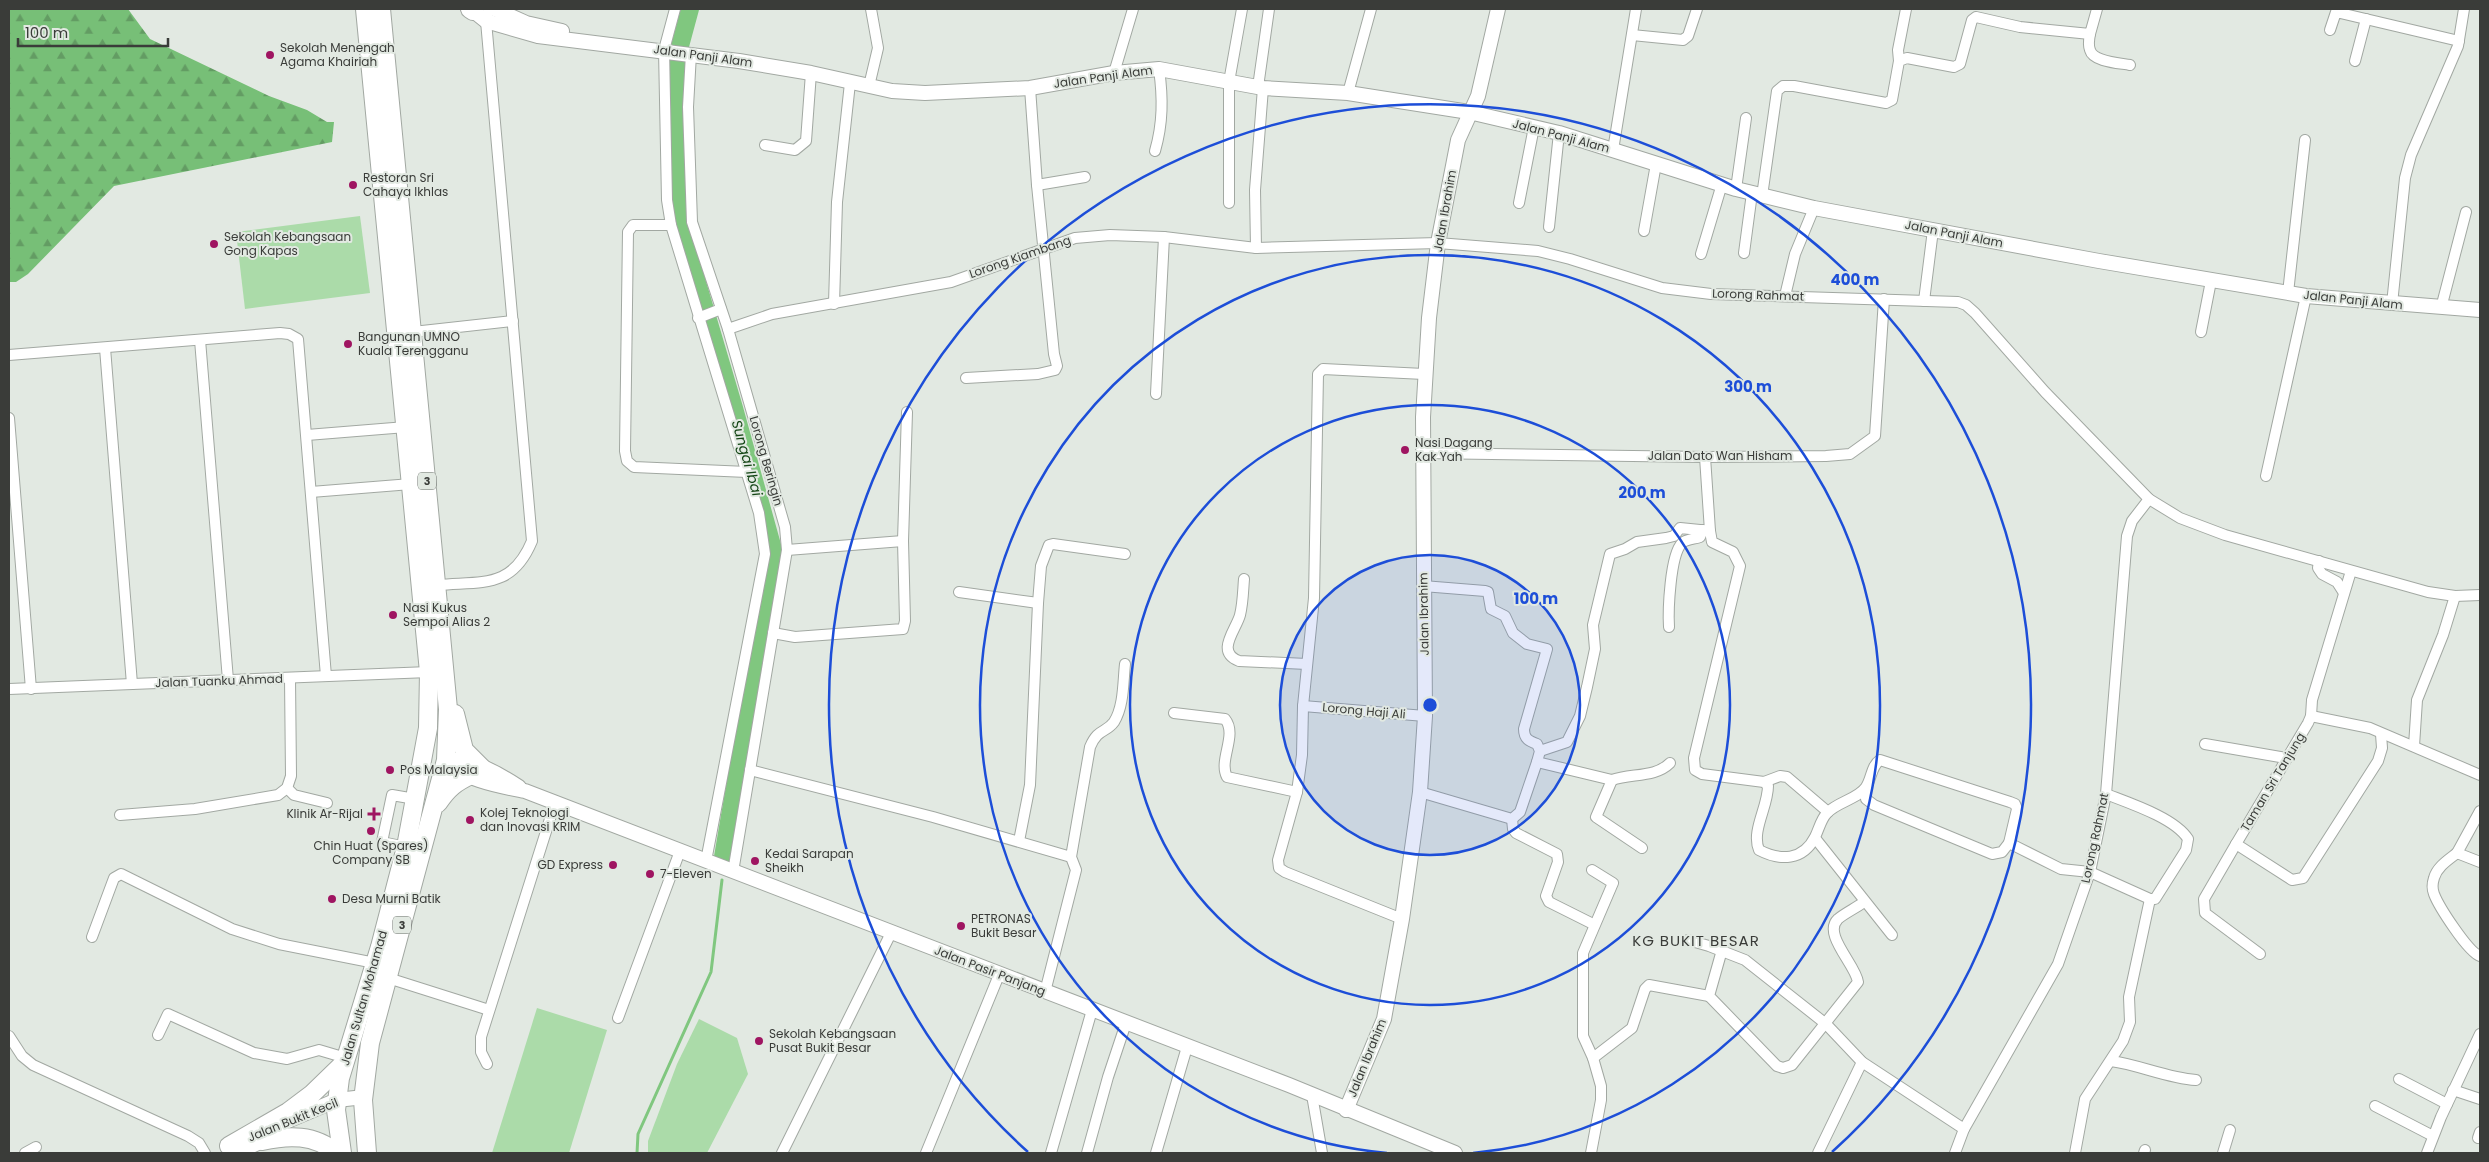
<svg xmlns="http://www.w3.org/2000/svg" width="2489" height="1162" font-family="Poppins,sans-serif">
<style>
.forest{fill:url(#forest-firs)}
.pitch{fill:#abdba9}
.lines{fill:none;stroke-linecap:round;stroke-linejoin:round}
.stream{stroke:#80c77f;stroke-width:3}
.river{stroke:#80c77f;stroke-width:18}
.street-casing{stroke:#a2a8a2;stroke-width:12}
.secondary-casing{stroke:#a2a8a2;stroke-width:16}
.highway-casing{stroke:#a2a8a2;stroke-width:20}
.street{stroke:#fff;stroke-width:10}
.secondary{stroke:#fff;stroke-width:14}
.highway{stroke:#fff;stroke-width:18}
.ring{fill:none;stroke:#1d4ed8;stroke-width:2.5}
.poi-dot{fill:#9f1561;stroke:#e2e9e2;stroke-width:2}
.labels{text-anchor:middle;stroke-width:4;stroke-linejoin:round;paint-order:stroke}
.shield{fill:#e2e9e2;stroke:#6c706c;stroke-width:1}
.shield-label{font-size:11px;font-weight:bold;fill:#3a3c39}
.poi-label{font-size:12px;fill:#3a3c39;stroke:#e2e9e2;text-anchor:start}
.street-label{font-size:12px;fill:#3a3c39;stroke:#e2e9e2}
.water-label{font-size:14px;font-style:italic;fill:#144616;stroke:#e2e9e2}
.quarter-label{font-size:15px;letter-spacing:1px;fill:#3a3c39;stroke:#e2e9e2}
.centre{fill:#1d4ed8;stroke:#e2e9e2;stroke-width:2.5}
.ring-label{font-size:15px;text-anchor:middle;font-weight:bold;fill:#1d4ed8;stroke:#e2e9e2;stroke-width:4;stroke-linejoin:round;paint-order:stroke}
</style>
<defs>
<pattern id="forest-firs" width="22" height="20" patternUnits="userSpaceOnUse" patternTransform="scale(1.25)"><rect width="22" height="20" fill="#77bf77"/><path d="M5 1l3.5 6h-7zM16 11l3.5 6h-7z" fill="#639c63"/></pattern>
</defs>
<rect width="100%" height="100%" fill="#e2e9e2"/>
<polygon class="forest" points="9,9 128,9 150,39 269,96 307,110 327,122 334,122 332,142 114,186 28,274 16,282 9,282"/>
<g class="pitch">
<polygon points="360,216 370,293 245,309 236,232"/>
<polygon points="537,1008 607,1030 569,1153 492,1153"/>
<polygon points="699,1019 737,1038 748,1074 707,1153 648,1153 648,1141 677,1064"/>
</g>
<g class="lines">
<polyline class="stream" points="637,1153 638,1134 711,972 722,880"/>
<g class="river">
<polyline points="680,46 690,9"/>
<polyline points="677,60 676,176 681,228 734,408 773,549 773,562 723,857"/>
</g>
<g class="street-casing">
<g id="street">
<polyline points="675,9 664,50 667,200 671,225 759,513 765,554 706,861"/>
<polyline points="2330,30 2336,12 2459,41"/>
<path d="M 2090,34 C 2089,39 2088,45 2090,50 C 2093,62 2120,63 2130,65"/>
<polyline points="1632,35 1683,40 1688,36 1697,9"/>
<polyline points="691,54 688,107 692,222 728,329 785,527 787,550 733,872"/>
<polyline points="1899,61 1898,50 1906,9"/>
<polyline points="2355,61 2366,19"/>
<polyline points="1114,73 1133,9"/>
<polyline points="869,86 878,48 871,9"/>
<polyline points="1258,87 1269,9"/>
<polyline points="1348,93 1371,9"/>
<polyline points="765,145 795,150 806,141 811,73"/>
<polyline points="1613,150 1636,9"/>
<path d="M 1155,151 C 1163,123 1163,98 1159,69"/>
<polyline points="1037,185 1085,177"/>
<polyline points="1736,189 1746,118"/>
<polyline points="1762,196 1777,91 1783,86 1794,86 1886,103 1892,100 1899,61 1907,58 1954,67 1960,64 1972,20 1976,17 2020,27 2090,34 2097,9"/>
<polyline points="1229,203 1229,82 1242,9"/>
<polyline points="1519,203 1534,127"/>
<polyline points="671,225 633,225 628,232 625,451 627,461 634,467 747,472"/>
<polyline points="1549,227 1559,133"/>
<polyline points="1644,231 1656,164"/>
<polyline points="1256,248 1255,190 1263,88"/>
<polyline points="1744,253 1752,193"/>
<polyline points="1701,254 1722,184"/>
<polyline points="2288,293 2305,140"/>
<polyline points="1785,296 1795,254 1814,208"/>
<polyline points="1924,301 1933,230"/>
<polyline points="834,304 837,202 850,83"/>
<polyline points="2392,304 2405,178 2411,155 2458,46 2464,9"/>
<polyline points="2441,308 2466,212"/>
<polyline points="698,318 721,309"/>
<polyline points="728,329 772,314 951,282 1075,238 1110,235 1164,237 1256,248 1438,243 1538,251 1570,259 1662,288 1711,294 1958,302 1966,305 1975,313 2045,392 2149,499 2180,518 2225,535 2428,592 2455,596 2480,595"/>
<polyline points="413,332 513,321"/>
<polyline points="2201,332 2211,281"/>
<polyline points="200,340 228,680"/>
<polyline points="105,348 132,684"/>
<polyline points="9,355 280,333 289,334 298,339 326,676"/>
<polyline points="966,378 1038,374 1055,370 1057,366 1054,354 1037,185 1030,88"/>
<polyline points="1156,394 1164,237"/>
<polyline points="9,418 31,689"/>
<polyline points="307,435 406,427"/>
<polyline points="1423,453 1705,457 1826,456 1850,454 1875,436 1884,299"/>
<polyline points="2266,476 2306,296"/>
<polyline points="311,492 411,484"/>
<path d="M 1710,531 L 1712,542 L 1733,552 L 1740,566 L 1694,758 L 1695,770 L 1702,774 L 1764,782 L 1768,786 C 1768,807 1751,831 1759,850 C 1780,861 1803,861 1815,837 C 1819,829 1821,819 1827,813 C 1837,802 1858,799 1866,787 C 1872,778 1871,766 1880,760 L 2010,802 L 2015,804 L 2017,809 L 2009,843 L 2061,869 L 2090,872 L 2150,899 L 2155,899 L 2186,850 L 2188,839 C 2175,818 2129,803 2106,794"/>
<polyline points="787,550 903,541"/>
<polyline points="2319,561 2318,568 2322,574 2337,582 2344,593"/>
<polyline points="2351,571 2312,700 2311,716 2308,723 2236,844 2292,880 2303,878 2378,761 2382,748 2381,734"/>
<path d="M 1244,579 C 1243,591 1243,603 1240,615 C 1236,630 1215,652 1239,661 L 1307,664"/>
<path d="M 438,585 C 483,581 512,589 532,541 L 486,21 L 489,9"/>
<path d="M 1423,586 L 1485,591 L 1488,592 L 1491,609 L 1505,616 L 1513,633 L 1527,644 L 1547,649 L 1524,729 C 1524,739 1529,741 1537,744 L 1540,751 L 1537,762 L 1612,780 L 1596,817 L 1642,848"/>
<polyline points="959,592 1038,603"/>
<path d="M 1669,627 C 1668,611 1670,555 1682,543 C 1686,539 1695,539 1700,537 L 1703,530"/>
<polyline points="773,633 795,637 903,629 905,621 903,541 907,412"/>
<polyline points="9,689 429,672"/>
<polyline points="1303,706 1425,716"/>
<path d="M 1174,713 L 1225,719 C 1238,735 1218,760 1227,777 L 1297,792"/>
<polyline points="2311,716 2370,728 2480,775"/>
<polyline points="2205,744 2286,758"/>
<polyline points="2414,746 2417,700 2443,635 2455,596"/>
<polyline points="1540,751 1567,742 1580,716 1587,687 1595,649 1593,625 1610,554 1625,549 1637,542 1666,538 1674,536 1680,528 1710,531 1705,457"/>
<polyline points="750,770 933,817 1071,857"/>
<path d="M 1612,780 C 1631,773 1655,778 1670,763"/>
<polyline points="1764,782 1780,776 1787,777 1828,812"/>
<polyline points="287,788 294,795 327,803"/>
<polyline points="1866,788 1866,799 1874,805 1992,854 2002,852 2009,843"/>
<polyline points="1420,792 1512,819 1520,812 1537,762"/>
<polyline points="2480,811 2457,853 2480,862"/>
<polyline points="120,815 195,809 278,795 287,788 291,776 290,678"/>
<polyline points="1512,819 1513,829 1516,833 1557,854 1558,862 1546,896 1549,902 1593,924"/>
<polyline points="1815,838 1892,935"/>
<polyline points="1019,841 1030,785 1038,603 1041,566 1049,545 1053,544 1125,554"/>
<polyline points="2236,844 2204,899 2205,913 2260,954"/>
<polyline points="406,847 382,842 392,795 415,799"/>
<path d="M 2457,853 C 2448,860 2437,867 2434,878 C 2432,884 2432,889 2434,894 C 2439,907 2468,952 2480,956"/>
<polyline points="1402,919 1285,872 1279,868 1278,860 1297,792 1302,755 1303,706 1314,598 1318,374 1323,369 1424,374"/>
<polyline points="92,937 114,878 121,874 232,929 279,944 375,963"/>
<polyline points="1688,940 1709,946 1745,960 1826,1024 1862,1062 1964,1129"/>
<path d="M 1722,950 L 1709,996 L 1777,1066 L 1783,1068 L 1792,1065 L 1858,982 C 1856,965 1822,934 1838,919 C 1845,913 1856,908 1864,902"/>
<polyline points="388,978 489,1010"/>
<path d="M 1045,992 L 1076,870 L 1071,857 L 1090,747 C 1098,728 1106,733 1114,722 C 1124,706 1123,682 1125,664"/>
<polyline points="618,1018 680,851"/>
<polyline points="158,1035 168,1014 254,1053 287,1059 319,1050 346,1058"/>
<polyline points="9,1036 22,1056 33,1065 188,1136 199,1143 205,1153"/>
<polyline points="1593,1058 1632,1028 1645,989 1649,985 1709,996"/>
<path d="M 2111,1061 C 2140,1065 2167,1078 2196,1080"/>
<polyline points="487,1064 481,1052 481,1037 555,803"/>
<polyline points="2399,1079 2447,1104"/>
<polyline points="2453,1090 2480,1099"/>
<polyline points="1312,1095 1322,1153"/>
<polyline points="2375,1106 2433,1136"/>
<polyline points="2478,1138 2480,1132"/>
<polyline points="25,1153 36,1147"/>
<polyline points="782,1153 891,933"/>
<polyline points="926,1153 999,975"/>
<polyline points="1051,1153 1092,1010"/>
<polyline points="1087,1153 1108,1077 1126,1023"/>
<polyline points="1156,1153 1187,1047"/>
<polyline points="1591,1153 1601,1100 1601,1086 1593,1058 1583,1036 1583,953 1613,883 1592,870"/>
<polyline points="1818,1153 1862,1062"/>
<polyline points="1955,1153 1964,1129 2058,964 2090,872 2106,794 2127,536 2132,521 2149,499"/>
<polyline points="2075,1153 2085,1099 2123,1041 2130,1022 2129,997 2150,899"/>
<polyline points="2144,1153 2145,1150"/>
<polyline points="2223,1153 2230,1130"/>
<polyline points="2427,1153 2441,1117 2480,1034"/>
</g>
</g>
<g class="secondary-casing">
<g id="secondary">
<polyline points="471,9 486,21 538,36 739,61 811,73 892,91 925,93 1030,88 1114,73 1159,69 1263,88 1348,93 1469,112 1559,133 1736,189 1814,208 2099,261 2306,296 2480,310"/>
<polyline points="495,9 526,23 562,31"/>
<path d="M 446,760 C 463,780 500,786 525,791 L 1289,1085 L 1455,1153"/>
<path d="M 446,760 C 470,757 499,774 519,787"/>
<polyline points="1346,1110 1384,1019 1402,919 1420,792 1425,716 1423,417 1429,318 1438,243 1458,140 1478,96 1498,9"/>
<polyline points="278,1125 337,1100 355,1098"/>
<polyline points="236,1153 271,1137"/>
</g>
</g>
<g class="highway-casing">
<g id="highway">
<polyline points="470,9 473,11"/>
<polyline points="455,714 464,750 483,769"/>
<path d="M 438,803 C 448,788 456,782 471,775"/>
<path d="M 262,1141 C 288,1135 315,1134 336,1153"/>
<polyline points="229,1146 288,1112 312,1094 344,1063"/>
<polyline points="342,1153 336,1110 340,1078 380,947 406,847 428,728 429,672 365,9"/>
<polyline points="367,1153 363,1100 370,1043 446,760 448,709 381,9"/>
</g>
</g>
<use href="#street" class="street"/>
<use href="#secondary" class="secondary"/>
<use href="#highway" class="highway"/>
</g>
<circle cx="1430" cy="705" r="150" fill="#1d4ed8" fill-opacity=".12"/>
<g class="ring">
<circle cx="1430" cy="705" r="150"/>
<circle cx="1430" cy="705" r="300"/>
<path d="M1387 1153A450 450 0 1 1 1473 1153"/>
<path d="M1028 1152A601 601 0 1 1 1832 1152"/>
</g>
<g class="poi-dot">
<circle cx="270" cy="55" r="5"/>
<circle cx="353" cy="185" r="5"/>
<circle cx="214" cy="244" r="5"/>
<circle cx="348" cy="344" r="5"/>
<circle cx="1405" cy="450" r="5"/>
<circle cx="393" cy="615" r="5"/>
<circle cx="390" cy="770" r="5"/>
<path d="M371.5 806.5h5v5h5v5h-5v5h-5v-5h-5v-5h5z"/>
<circle cx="470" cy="820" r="5"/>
<circle cx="371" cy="831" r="5"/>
<circle cx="755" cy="861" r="5"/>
<circle cx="613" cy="865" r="5"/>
<circle cx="650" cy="874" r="5"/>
<circle cx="332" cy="899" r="5"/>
<circle cx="961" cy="926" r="5"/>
<circle cx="759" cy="1041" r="5"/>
</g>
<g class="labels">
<g class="shield">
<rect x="418" y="472.5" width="18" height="17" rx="4"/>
<rect x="393" y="916.5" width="18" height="17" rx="4"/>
</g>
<g class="shield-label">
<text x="427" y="485">3</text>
<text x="402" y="929">3</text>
</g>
<g class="poi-label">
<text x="280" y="52">Sekolah Menengah<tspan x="280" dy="14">Agama Khairiah</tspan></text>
<text x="363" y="182">Restoran Sri<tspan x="363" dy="14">Cahaya Ikhlas</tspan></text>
<text x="224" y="241">Sekolah Kebangsaan<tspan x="224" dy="14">Gong Kapas</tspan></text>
<text x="358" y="341">Bangunan UMNO<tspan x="358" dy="14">Kuala Terengganu</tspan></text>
<text x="1415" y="447">Nasi Dagang<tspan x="1415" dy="14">Kak Yah</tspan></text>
<text x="403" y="612">Nasi Kukus<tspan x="403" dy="14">Sempoi Alias 2</tspan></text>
<text x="400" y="774">Pos Malaysia</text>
<text x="480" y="817">Kolej Teknologi<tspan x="480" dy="14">dan Inovasi KRIM</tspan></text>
<text x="363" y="818" text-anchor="end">Klinik Ar-Rijal</text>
<text x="371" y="850" text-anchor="middle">Chin Huat (Spares)<tspan x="371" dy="14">Company SB</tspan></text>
<text x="765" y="858">Kedai Sarapan<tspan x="765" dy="14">Sheikh</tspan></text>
<text x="603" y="869" text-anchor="end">GD Express</text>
<text x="660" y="878">7-Eleven</text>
<text x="342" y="903">Desa Murni Batik</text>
<text x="971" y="923">PETRONAS<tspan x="971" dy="14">Bukit Besar</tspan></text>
<text x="769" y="1038">Sekolah Kebangsaan<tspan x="769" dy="14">Pusat Bukit Besar</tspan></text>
</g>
<g class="street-label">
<text transform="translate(703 56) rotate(8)" y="4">Jalan Panji Alam</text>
<text transform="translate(1103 77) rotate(-8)" y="4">Jalan Panji Alam</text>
<text transform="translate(1561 136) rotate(15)" y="4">Jalan Panji Alam</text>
<text transform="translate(1445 211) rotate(-80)" y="4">Jalan Ibrahim</text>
<text transform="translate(1954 234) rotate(11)" y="4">Jalan Panji Alam</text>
<text transform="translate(1020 257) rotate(-19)" y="4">Lorong Kiambang</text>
<text transform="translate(1758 295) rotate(2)" y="4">Lorong Rahmat</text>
<text transform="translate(2353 300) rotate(6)" y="4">Jalan Panji Alam</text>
<text x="1720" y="460">Jalan Dato Wan Hisham</text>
<text transform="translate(766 461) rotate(74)" y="4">Lorong Beringin</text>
<text transform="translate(1424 614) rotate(-91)" y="4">Jalan Ibrahim</text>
<text transform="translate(219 681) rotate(-2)" y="4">Jalan Tuanku Ahmad</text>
<text transform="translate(1364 711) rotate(5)" y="4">Lorong Haji Ali</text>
<text transform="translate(2273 782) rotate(-59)" y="4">Taman Sri Tanjung</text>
<text transform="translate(2095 838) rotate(-78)" y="4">Lorong Rahmat</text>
<text transform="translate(990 971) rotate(21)" y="4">Jalan Pasir Panjang</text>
<text transform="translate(364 998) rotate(-74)" y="4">Jalan Sultan Mohamad</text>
<text transform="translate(1367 1058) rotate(-68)" y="4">Jalan Ibrahim</text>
<text transform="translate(293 1120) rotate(-22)" y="4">Jalan Bukit Kecil</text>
</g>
<g class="water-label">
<text transform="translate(747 458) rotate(74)" y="5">Sungai Ibai</text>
</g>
<g class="quarter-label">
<text x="1696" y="946">KG BUKIT BESAR</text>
</g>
</g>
<circle cx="1430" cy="705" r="8" class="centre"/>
<g class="ring-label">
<text x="1855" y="285">400 m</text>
<text x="1748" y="392">300 m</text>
<text x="1642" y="498">200 m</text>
<text x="1536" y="604">100 m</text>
</g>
<rect width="2489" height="1162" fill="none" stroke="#3a3c39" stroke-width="20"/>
<path d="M18 38v8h150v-8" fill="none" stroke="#3a3c39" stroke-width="2.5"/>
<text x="25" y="38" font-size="15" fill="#3a3c39" stroke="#e2e9e2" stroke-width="4" paint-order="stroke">100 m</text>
</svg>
